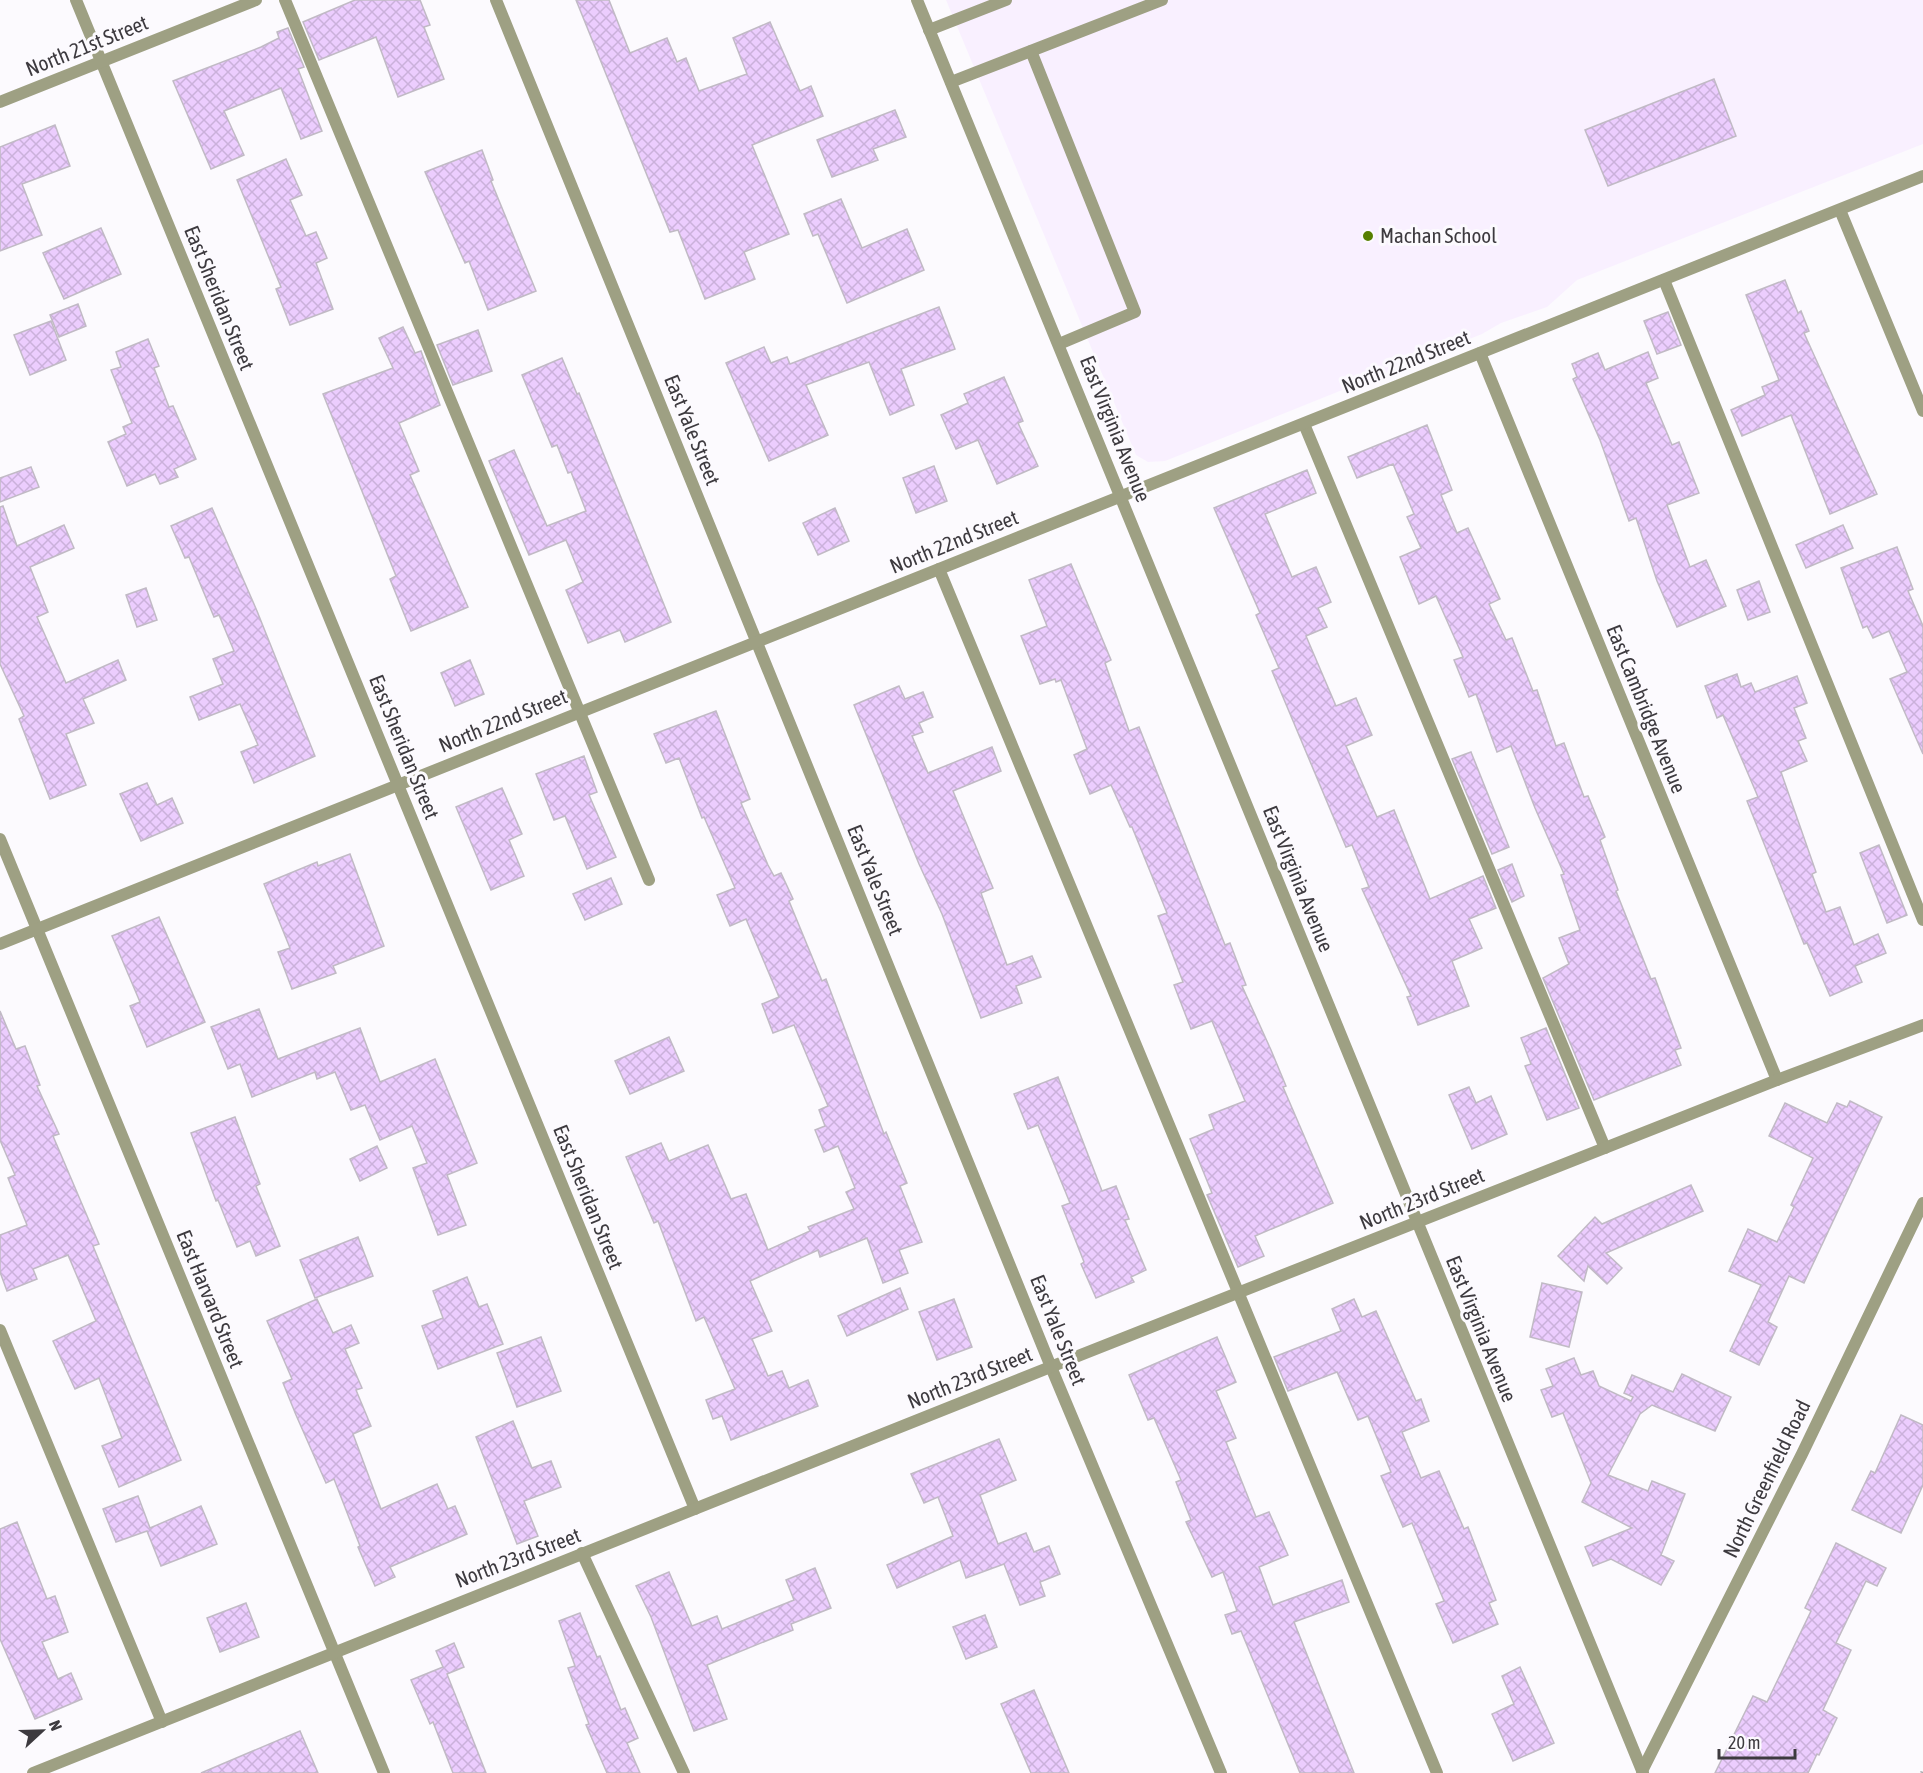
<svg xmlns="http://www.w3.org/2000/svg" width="1923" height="1773" font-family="'Asap Condensed',sans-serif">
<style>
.built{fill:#f9f0ff}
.building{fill:url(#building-cross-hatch);stroke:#c1bac5;stroke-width:1.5}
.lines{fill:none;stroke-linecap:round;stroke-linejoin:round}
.path{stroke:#aaa8ac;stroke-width:4;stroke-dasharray:1.5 4.5;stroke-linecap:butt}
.lane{stroke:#9ea083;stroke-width:12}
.street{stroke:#9ea083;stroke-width:12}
.poi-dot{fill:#577f00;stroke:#fcfafe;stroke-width:2}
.labels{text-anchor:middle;stroke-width:6;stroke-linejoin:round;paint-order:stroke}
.street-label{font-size:21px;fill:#3d3a3f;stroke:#fcfafe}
.poi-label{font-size:21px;fill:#3d3a3f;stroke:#fcfafe;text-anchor:start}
</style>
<defs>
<pattern id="building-cross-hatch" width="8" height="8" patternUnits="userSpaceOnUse" patternTransform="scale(1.5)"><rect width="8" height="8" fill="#eccdfe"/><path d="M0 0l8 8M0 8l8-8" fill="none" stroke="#cbb1db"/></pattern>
</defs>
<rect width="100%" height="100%" fill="#fcfafe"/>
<polygon class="built" points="946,0 1923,0 1923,144 1577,280 1547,307 1501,323 1482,334 1165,461 1148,462 1136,455"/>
<g class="building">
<polygon points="355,0 420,0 430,25 424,27 444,79 398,97 376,37 319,60 303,22"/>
<polygon points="576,0 609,0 630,53 667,38 677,62 686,58 699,91 747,74 733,38 770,22 800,91 811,86 823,116 752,145 789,234 744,252 755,279 705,299 678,230 670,232"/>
<polygon points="288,28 304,67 298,69 322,131 301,139 281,88 224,111 244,155 211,169 173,81 261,47 279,38 277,32"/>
<polygon points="1714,79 1736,136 1608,186 1585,130"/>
<polygon points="895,110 906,137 873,149 878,160 832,177 817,140"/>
<polygon points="55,125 70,166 22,184 42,235 0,251 0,147"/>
<polygon points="482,150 493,180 491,181 536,291 488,310 469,261 465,263 425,172"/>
<polygon points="286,159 302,195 290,200 306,236 316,232 327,258 316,263 333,309 290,325 276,289 281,287 237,180"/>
<polygon points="841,199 862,248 907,229 924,270 847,303 818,234 813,236 804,214"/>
<polygon points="101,228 121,274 64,299 43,253"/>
<polygon points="1785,280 1798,313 1801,311 1809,331 1804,333 1877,494 1830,514 1791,415 1742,436 1731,410 1765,395 1762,387 1779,380 1746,295"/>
<polygon points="78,304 86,326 59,337 50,315"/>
<polygon points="939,307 955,349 901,369 914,405 890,415 869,362 806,385 828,435 769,461 726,363 764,347 771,363 787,357 790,364"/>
<polygon points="1668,312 1681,345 1657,354 1644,321"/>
<polygon points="51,321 66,360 30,375 14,335"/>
<polygon points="403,327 415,353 421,351 440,405 399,423 419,471 410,475 468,607 411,631 390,579 396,576 323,394 393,368 379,338"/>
<polygon points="478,330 492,371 453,385 437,345"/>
<polygon points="148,339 159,366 154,368 169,407 173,406 196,459 174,469 178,477 160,484 155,474 127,486 108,442 126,434 123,427 132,423 111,370 121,367 116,352"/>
<polygon points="1648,352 1658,378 1646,383 1672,445 1679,442 1699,493 1667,505 1690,567 1706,560 1726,606 1677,627 1657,581 1636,518 1629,521 1600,440 1573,379 1577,377 1572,364 1598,353 1605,370"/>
<polygon points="562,358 577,394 579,393 671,622 625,642 620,630 588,643 566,590 583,582 566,540 529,555 489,461 514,450 547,526 586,511 571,472 568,473 557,445 552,447 522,375"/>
<polygon points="1004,377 1023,421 1018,423 1038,466 997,484 978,440 956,449 941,415 968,403 964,394"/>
<polygon points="1427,425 1452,490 1441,495 1457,533 1468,528 1500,599 1489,604 1506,640 1512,638 1533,691 1537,690 1556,746 1564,743 1584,797 1588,796 1605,837 1600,840 1618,890 1616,891 1651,979 1655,978 1681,1048 1675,1050 1681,1065 1594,1100 1543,978 1569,964 1559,938 1580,930 1561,875 1564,874 1535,808 1511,746 1497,752 1476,694 1469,697 1454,660 1463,657 1436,596 1419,604 1400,557 1421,548 1407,517 1414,514 1393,464 1357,478 1348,457"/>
<polygon points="934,466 947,501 916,513 903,478"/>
<polygon points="31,467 39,487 0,502 0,478"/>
<polygon points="1307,470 1316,493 1265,514 1292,577 1316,567 1331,602 1318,608 1327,627 1306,636 1336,706 1356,698 1372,735 1346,746 1377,817 1394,810 1430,899 1483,876 1496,908 1469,919 1482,948 1452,961 1469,1006 1418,1025 1407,997 1411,996 1362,889 1369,887 1352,845 1346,847 1272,671 1279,668 1256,615 1260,613 1214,508"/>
<polygon points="3,506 17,546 64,525 74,548 30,567 48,612 37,617 66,683 118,660 126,680 83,699 94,723 66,734 86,785 50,799 19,719 24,716 0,664 0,507"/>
<polygon points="212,508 257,611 315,756 254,783 241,752 258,745 240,704 199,720 190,697 223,684 213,659 234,651 219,615 214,617 189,557 185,558 171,526"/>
<polygon points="835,508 849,541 818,555 803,523"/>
<polygon points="1843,525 1853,548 1806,568 1796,545"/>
<polygon points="1897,547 1913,589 1908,591 1923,626 1923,754 1890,679 1907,672 1889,631 1873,638 1867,626 1863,628 1841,568"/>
<polygon points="1071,564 1111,660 1105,663 1129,731 1139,727 1225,945 1230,943 1246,985 1242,986 1271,1050 1286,1086 1283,1087 1333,1203 1255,1236 1264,1256 1238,1267 1207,1195 1212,1193 1190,1139 1214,1129 1209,1115 1245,1101 1212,1021 1191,1029 1174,985 1183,982 1158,916 1167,913 1132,827 1130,827 1111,785 1090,794 1074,755 1087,749 1061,680 1056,682 1055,679 1040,684 1021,636 1047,626 1029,580"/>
<polygon points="1759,581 1770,612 1748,620 1737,590"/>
<polygon points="146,588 157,620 137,627 126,595"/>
<polygon points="470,660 484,694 455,706 441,673"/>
<polygon points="1737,674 1741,687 1751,683 1755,692 1797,676 1807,703 1794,708 1806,738 1798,741 1807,761 1781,772 1816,872 1812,874 1826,912 1840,907 1854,945 1878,934 1886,953 1855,966 1862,982 1830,996 1807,943 1804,944 1747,801 1758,797 1723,715 1717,718 1705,686"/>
<polygon points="899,686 905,699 923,692 933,717 919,723 923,732 912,736 928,773 992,747 1001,771 953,791 993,888 981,893 1007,965 1032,956 1041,977 1016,986 1022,1003 981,1018 942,914 919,864 854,705"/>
<polygon points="716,711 750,799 741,803 768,865 774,876 781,873 793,899 789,901 822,981 826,979 884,1134 886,1132 907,1183 900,1186 922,1242 899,1250 908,1273 883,1283 867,1238 820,1257 818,1250 750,1281 772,1331 752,1339 768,1376 782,1371 789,1388 808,1380 818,1406 731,1440 722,1416 713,1419 706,1400 735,1389 704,1317 696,1321 658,1221 654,1223 626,1157 661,1143 669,1161 708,1145 731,1199 746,1194 768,1250 810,1231 808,1227 854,1209 846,1192 855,1188 838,1146 824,1152 815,1130 825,1126 819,1110 828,1106 794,1025 773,1033 762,1004 779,997 746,919 730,926 717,895 735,888 704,817 702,818 679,758 666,763 654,734"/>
<polygon points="1471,752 1509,847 1492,854 1452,759"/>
<polygon points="584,756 597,792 589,795 616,857 587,869 565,816 554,820 536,774"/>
<polygon points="147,783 157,805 172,798 183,823 141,841 120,794"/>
<polygon points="502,788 522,834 509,840 524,876 491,890 456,807"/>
<polygon points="1879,845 1907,915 1887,923 1860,853"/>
<polygon points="350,854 384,946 333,966 336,973 292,989 278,952 290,948 264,884 317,862 318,866"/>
<polygon points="1512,864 1524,896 1512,902 1498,870"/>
<polygon points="611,878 622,904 585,920 573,894"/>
<polygon points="159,917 205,1022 147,1047 130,1006 140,1002 112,936"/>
<polygon points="259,1009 278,1059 360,1028 380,1082 435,1059 477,1163 447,1175 466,1225 438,1235 413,1168 427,1163 412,1126 380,1140 365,1105 351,1110 335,1072 317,1079 315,1072 252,1097 240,1064 228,1069 211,1027"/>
<polygon points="0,1011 16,1049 25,1046 40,1085 37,1086 59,1134 53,1136 99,1244 93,1246 181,1460 119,1487 102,1446 122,1438 99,1378 75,1389 53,1341 96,1321 68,1255 33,1269 37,1279 7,1291 0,1272 0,1235 27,1225 8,1178 15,1175 0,1140"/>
<polygon points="1546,1028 1579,1108 1547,1120 1525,1066 1531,1064 1521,1038"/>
<polygon points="669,1037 684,1071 630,1094 615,1061"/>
<polygon points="1058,1077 1102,1191 1116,1186 1129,1219 1125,1220 1146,1270 1131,1277 1134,1282 1096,1298 1081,1264 1084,1262 1062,1206 1070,1203 1038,1125 1028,1129 1014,1094"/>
<polygon points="1469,1087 1476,1103 1491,1096 1507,1134 1472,1149 1449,1095"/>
<polygon points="1850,1101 1882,1117 1804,1283 1789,1276 1768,1322 1777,1327 1759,1365 1730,1351 1761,1285 1729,1271 1748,1229 1777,1242 1794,1207 1791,1205 1813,1158 1769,1136 1785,1103 1827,1123 1837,1103 1847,1107"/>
<polygon points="235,1117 260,1184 256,1186 280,1246 256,1256 250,1241 237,1247 218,1200 216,1201 191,1133"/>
<polygon points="377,1146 387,1168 360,1181 350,1159"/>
<polygon points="1691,1185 1703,1211 1606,1253 1622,1268 1607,1284 1588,1266 1584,1281 1558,1256 1595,1217 1602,1224"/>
<polygon points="358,1237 373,1276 315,1298 300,1260"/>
<polygon points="467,1277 479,1307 487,1304 503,1344 438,1369 422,1326 443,1318 433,1291"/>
<polygon points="1542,1283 1582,1292 1569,1347 1530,1337"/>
<polygon points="900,1288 908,1309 847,1336 838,1316"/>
<polygon points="317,1299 333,1333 351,1325 359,1343 345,1349 362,1388 356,1390 371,1426 353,1434 381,1509 437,1484 448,1509 455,1506 467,1534 390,1567 395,1577 375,1586 358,1547 360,1546 334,1479 326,1483 296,1415 283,1383 292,1379 267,1321"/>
<polygon points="954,1299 972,1347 937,1360 919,1312"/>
<polygon points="1354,1299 1362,1317 1376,1311 1416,1401 1421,1399 1429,1421 1402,1432 1421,1478 1439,1471 1464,1529 1468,1527 1496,1600 1489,1603 1498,1624 1453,1643 1436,1604 1444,1601 1412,1523 1403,1527 1381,1476 1391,1472 1368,1416 1358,1420 1337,1372 1288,1391 1274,1357 1341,1331 1332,1309"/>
<polygon points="541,1337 561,1391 517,1407 497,1353"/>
<polygon points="1217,1337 1236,1382 1216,1391 1236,1438 1226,1442 1256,1517 1269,1512 1288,1555 1259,1567 1273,1605 1342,1580 1349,1602 1294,1622 1354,1773 1300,1773 1241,1631 1232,1634 1225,1615 1237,1611 1223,1572 1212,1577 1186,1522 1191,1520 1176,1482 1181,1480 1154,1418 1148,1420 1129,1375"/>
<polygon points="1574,1358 1581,1375 1593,1371 1599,1386 1631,1401 1633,1397 1624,1393 1632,1375 1673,1392 1682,1374 1731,1397 1715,1431 1652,1405 1640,1414 1608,1475 1648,1491 1652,1481 1685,1494 1661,1555 1674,1561 1661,1585 1611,1559 1593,1566 1585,1547 1632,1528 1582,1502 1591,1483 1563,1413 1552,1417 1541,1390 1553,1386 1546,1369"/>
<polygon points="1901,1415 1923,1425 1923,1485 1901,1533 1852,1510 1871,1471 1875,1473"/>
<polygon points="513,1421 532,1468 551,1461 561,1487 524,1501 538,1536 517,1544 476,1437"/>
<polygon points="999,1439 1016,1480 980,1495 998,1544 1026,1533 1034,1552 1049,1546 1060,1574 1040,1582 1045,1596 1020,1605 1004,1564 966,1578 960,1560 897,1588 887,1565 953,1536 938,1497 924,1503 911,1474"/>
<polygon points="138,1496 150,1528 201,1506 217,1544 161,1566 147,1531 116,1542 103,1509"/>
<polygon points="17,1522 47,1599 55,1596 68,1632 42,1642 58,1679 71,1673 82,1699 35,1719 0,1639 0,1529"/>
<polygon points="1836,1543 1886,1568 1877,1586 1866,1581 1836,1643 1851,1650 1823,1710 1837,1718 1819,1755 1817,1754 1808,1773 1715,1773 1753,1696 1767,1702 1811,1611 1805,1608"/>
<polygon points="815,1568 831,1608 791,1624 793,1630 707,1665 727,1719 694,1731 651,1617 636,1586 669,1572 692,1626 717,1616 722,1629 794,1600 786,1580"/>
<polygon points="246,1603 259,1637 220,1652 207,1618"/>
<polygon points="580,1613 597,1657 600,1656 621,1710 625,1708 638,1738 627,1743 640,1773 607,1773 586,1725 589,1724 568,1668 575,1666 559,1621"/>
<polygon points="985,1615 997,1647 966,1659 953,1627"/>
<polygon points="454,1643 464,1667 447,1674 486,1773 453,1773 433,1722 430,1724 411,1680 443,1667 436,1651"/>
<polygon points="1520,1667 1554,1743 1513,1761 1492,1714 1514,1704 1502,1676"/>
<polygon points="1034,1690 1051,1730 1069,1773 1031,1773 1001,1704"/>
<polygon points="300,1731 318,1773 201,1773"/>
</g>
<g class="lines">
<polyline class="path" points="1922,1773 1923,1770"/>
<g class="lane">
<polyline points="285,0 649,880"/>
<polyline points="929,30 1006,0"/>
<polyline points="1031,51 1135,312 1059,344"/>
<polyline points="951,82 1162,0"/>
<polyline points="1664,280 1923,920"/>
<polyline points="1304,424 1605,1148"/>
<polyline points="939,569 1437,1773"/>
<polyline points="0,1330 162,1722"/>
<polyline points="582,1553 684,1773"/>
</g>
<g class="street">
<polyline points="76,0 695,1509"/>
<polyline points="496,0 1051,1367 1221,1773"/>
<path d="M 917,0 C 1161,590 1398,1183 1643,1773"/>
<polyline points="0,102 256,0"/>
<polyline points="1840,210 1923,411"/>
<polyline points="1480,353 1777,1080"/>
<polyline points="0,839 384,1773"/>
<polyline points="0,944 1923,176"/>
<polyline points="1642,1771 1802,1454 1923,1203"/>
<polyline points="33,1773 1083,1354 1777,1080 1923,1025"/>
</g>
</g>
<circle class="poi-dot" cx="1368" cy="236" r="6"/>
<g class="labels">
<g class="street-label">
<text transform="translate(87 46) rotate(-22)" y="7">North 21st Street</text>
<text transform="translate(219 298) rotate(68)" y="7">East Sheridan Street</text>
<text transform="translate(1406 362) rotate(-22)" y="7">North 22nd Street</text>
<text transform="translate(1115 429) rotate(68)" y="7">East Virginia Avenue</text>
<text transform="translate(692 430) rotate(68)" y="7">East Yale Street</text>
<text transform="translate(954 542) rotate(-22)" y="7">North 22nd Street</text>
<text transform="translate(1646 709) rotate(68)" y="7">East Cambridge Avenue</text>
<text transform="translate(503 721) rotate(-22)" y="7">North 22nd Street</text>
<text transform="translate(404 747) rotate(68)" y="7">East Sheridan Street</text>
<text transform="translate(1298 879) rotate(68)" y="7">East Virginia Avenue</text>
<text transform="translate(875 880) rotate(68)" y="7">East Yale Street</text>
<text transform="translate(588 1197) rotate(68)" y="7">East Sheridan Street</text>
<text transform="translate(1422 1199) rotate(-22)" y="7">North 23rd Street</text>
<text transform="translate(210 1299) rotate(68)" y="7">East Harvard Street</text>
<text transform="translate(1481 1329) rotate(68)" y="7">East Virginia Avenue</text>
<text transform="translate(1058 1330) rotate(68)" y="7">East Yale Street</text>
<text transform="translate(970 1378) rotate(-22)" y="7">North 23rd Street</text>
<text transform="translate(1767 1479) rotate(-64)" y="7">North Greenfield Road</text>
<text transform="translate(518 1558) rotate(-21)" y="7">North 23rd Street</text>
</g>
<g class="poi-label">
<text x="1380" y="243">Machan School</text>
</g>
</g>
<g transform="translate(42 1731) rotate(68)" stroke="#fcfafe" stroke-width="4.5" paint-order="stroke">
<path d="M0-4.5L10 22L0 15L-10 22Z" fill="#3d3a3f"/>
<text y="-9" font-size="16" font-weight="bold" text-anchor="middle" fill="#3d3a3f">N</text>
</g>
<path d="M1719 1749v9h76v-9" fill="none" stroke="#3d3a3f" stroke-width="3"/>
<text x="1728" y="1749" font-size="18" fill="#3d3a3f" stroke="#fcfafe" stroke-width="4.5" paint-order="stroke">20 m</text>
</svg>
